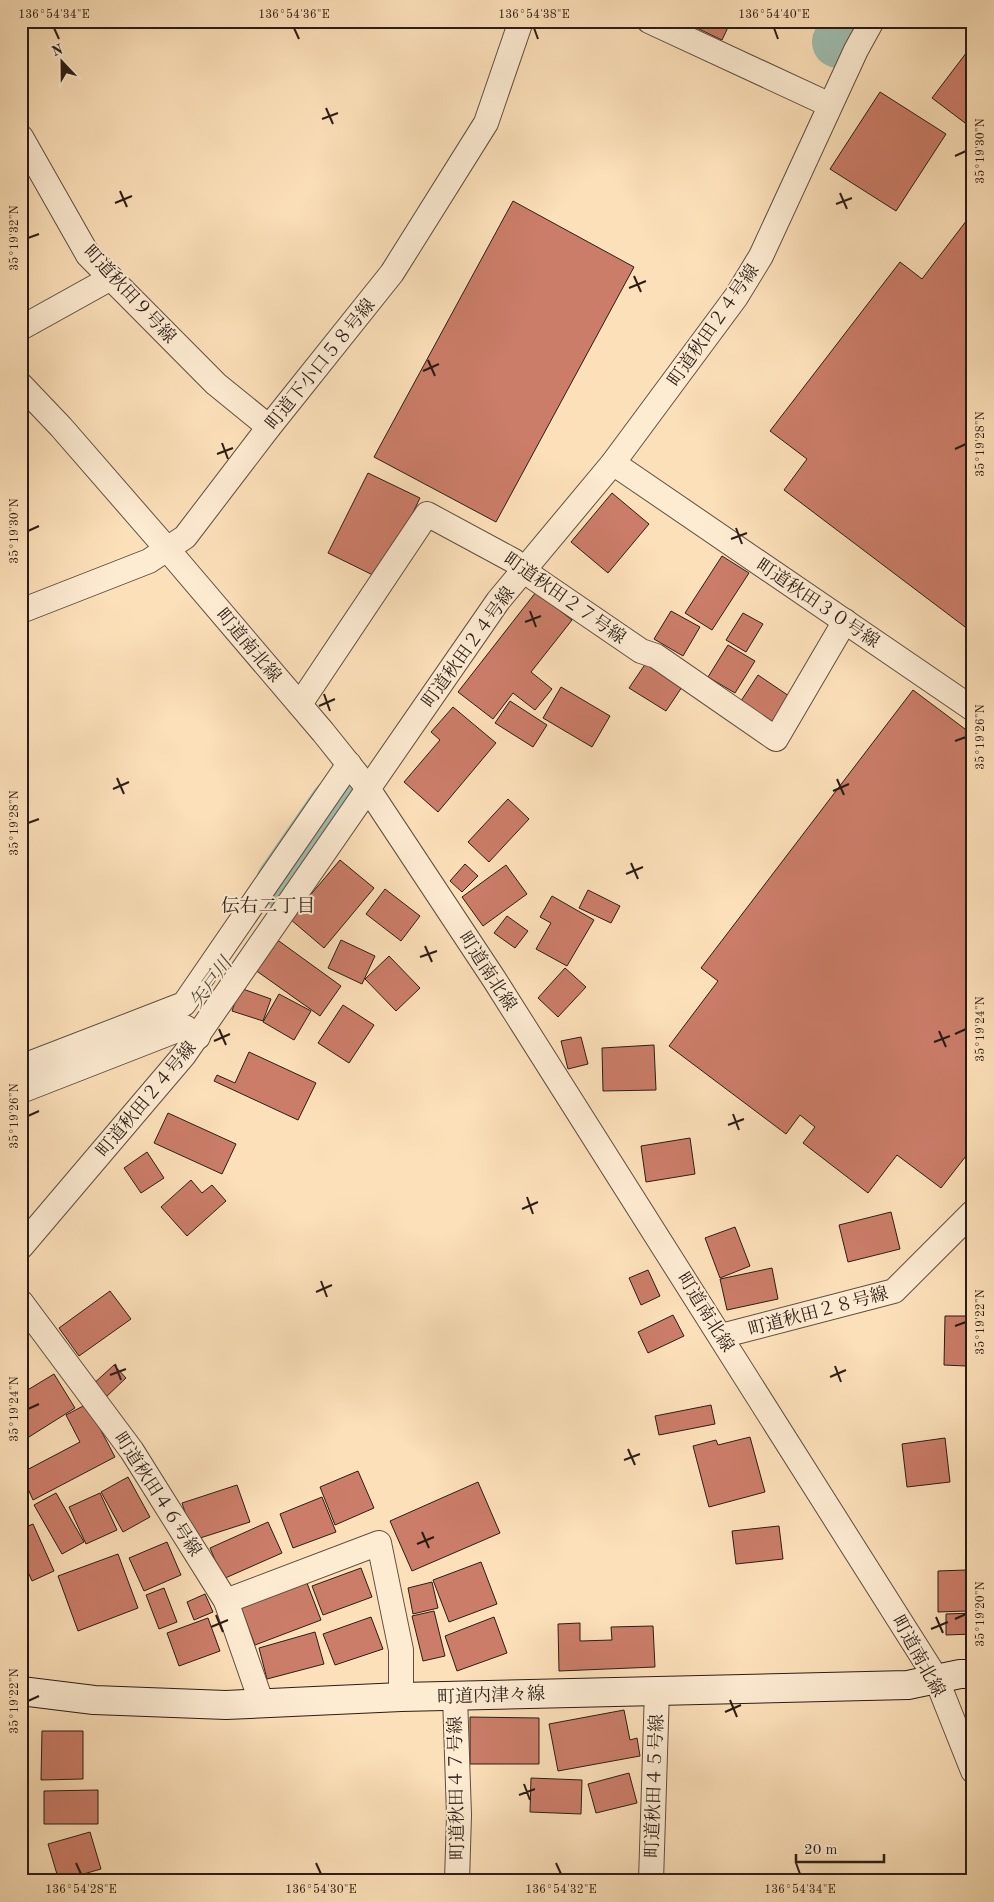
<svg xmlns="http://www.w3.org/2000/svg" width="994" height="1902" font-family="'Old Standard TT','Noto Serif JP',serif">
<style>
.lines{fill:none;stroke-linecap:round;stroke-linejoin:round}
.river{stroke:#9fbdaf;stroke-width:52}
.building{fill:#cb7d69;stroke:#2b1d16}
.street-casing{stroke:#5f4e3f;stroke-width:26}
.secondary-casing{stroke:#2b1d16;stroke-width:30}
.street{stroke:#fdebd2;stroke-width:24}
.secondary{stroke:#fdebd2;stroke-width:28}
.ticks{fill:none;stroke:#2b1d16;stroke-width:2}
.labels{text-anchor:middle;stroke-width:4;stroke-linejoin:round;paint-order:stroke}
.street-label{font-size:18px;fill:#2b1d16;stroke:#fdebd2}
.neighbourhood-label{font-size:19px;fill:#2b1d16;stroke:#fdebd2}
.water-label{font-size:19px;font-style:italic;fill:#4e4d44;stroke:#fdebd2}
.neatline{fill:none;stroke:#2b1d16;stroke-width:2}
.ticks-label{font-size:12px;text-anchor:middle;fill:#2b1d16}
</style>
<rect width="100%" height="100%" fill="#fce0b9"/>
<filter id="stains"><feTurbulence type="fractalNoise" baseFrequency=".004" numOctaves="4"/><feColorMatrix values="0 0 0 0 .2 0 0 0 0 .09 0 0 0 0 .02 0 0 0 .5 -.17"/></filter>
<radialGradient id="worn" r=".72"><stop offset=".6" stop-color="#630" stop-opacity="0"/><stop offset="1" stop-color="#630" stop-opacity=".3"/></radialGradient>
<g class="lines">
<g class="river">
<polyline points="838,42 850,21"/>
<polyline points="282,882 336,804"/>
</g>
</g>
<g class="building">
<polygon points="682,21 731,21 722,40"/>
<polygon points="973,44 973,129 932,98"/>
<polygon points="880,92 946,134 896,211 830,169"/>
<polygon points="513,201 634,267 496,522 374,457"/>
<polygon points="973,212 973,633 784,490 807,459 770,431 900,262 922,279"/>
<polygon points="368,473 420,498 381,579 328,553"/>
<polygon points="612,493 649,524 608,573 571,542"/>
<polygon points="722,556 749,573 712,630 685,613"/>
<polygon points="536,592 572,620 531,672 552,689 535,710 513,693 493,719 458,692"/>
<polygon points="671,611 700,627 683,656 654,639"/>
<polygon points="743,613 763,624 746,652 726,640"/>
<polygon points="728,645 755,661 735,693 708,677"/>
<polygon points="646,663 682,687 666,711 629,688"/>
<polygon points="758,675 792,698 773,727 739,704"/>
<polygon points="561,687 610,716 592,747 543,718"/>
<polygon points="913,690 973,735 973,1147 941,1188 897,1155 868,1193 803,1143 815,1127 800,1115 786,1134 669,1046 718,981 701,968"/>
<polygon points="510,701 547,725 533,747 495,723"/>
<polygon points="453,707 496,743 438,812 404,782 440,740 431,732"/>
<polygon points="508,799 529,819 489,862 468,842"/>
<polygon points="340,860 374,888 324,948 290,919"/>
<polygon points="465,864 478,876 462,892 450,881"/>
<polygon points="506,865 527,894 483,926 462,897"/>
<polygon points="385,889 420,916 401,941 366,914"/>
<polygon points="588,890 620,906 611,923 579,908"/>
<polygon points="552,896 594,920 567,966 536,949 551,923 540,917"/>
<polygon points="507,916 528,931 515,948 494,933"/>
<polygon points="272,936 341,986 320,1016 251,967"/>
<polygon points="341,940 375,956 362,984 328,968"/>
<polygon points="389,956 420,988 396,1011 365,979"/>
<polygon points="565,968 586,987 558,1017 538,998"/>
<polygon points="240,988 271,999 263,1021 232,1011"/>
<polygon points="279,994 311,1011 294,1040 263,1022"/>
<polygon points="343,1005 374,1025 349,1063 318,1043"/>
<polygon points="581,1037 588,1064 568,1069 561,1041"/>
<polygon points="654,1045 656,1090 603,1091 602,1048"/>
<polygon points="249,1052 316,1083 298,1120 214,1081 217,1075 235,1083"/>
<polygon points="168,1113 236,1144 222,1174 154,1143"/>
<polygon points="690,1138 695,1174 646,1182 641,1146"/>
<polygon points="147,1152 164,1178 141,1193 124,1168"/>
<polygon points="191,1180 202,1193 212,1185 226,1201 187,1236 161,1207"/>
<polygon points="891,1212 900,1249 848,1262 839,1225"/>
<polygon points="735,1227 750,1266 720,1278 705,1238"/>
<polygon points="772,1268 778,1299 727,1310 720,1279"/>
<polygon points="648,1270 660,1296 641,1305 629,1278"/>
<polygon points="110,1291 131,1319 79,1356 59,1328"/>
<polygon points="673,1315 684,1336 648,1353 638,1332"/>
<polygon points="945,1316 967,1316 966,1366 944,1365"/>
<polygon points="21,1332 27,1337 21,1343"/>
<polygon points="114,1365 126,1378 105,1398 92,1385"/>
<polygon points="54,1374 75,1408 21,1442 21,1394"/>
<polygon points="87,1404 115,1457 33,1500 21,1473 80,1442 66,1415"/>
<polygon points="711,1405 715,1424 659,1435 655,1416"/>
<polygon points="750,1437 765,1492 709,1507 693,1446 716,1440 718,1445"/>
<polygon points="945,1438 950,1482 907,1487 902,1444"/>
<polygon points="358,1471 374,1508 335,1525 320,1487"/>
<polygon points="128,1477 150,1517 123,1532 101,1492"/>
<polygon points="478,1482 500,1533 412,1571 390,1521"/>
<polygon points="237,1485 250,1522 194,1540 182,1503"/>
<polygon points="56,1493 84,1542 62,1554 34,1505"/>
<polygon points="100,1493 117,1530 86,1544 69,1507"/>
<polygon points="322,1497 336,1532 293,1548 280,1514"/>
<polygon points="268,1522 282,1553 223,1579 210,1548"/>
<polygon points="33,1524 54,1571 32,1581 21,1556 21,1529"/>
<polygon points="779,1526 783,1559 736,1564 732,1531"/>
<polygon points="167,1542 181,1575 144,1591 129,1558"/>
<polygon points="118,1554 138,1608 78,1631 58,1576"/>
<polygon points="481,1562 497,1604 449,1622 433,1580"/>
<polygon points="361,1568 372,1597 323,1615 312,1586"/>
<polygon points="966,1570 967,1611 938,1612 938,1571"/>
<polygon points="432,1582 438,1608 413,1614 408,1588"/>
<polygon points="307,1583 321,1620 255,1645 241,1608"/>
<polygon points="164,1588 177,1622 159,1629 146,1595"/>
<polygon points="205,1594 213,1612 194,1620 187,1602"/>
<polygon points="434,1611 445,1656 423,1661 412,1616"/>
<polygon points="973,1613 973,1634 946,1635 946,1614"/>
<polygon points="371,1617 383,1649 335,1665 323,1634"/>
<polygon points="494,1617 507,1653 457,1671 445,1636"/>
<polygon points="208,1618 220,1651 179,1666 167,1633"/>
<polygon points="580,1623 580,1641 612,1640 611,1627 653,1626 655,1667 559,1671 558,1624"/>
<polygon points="315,1632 324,1664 267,1679 259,1648"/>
<polygon points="624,1710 630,1740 637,1738 640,1756 558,1771 549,1724"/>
<polygon points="470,1717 539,1718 539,1764 470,1764"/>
<polygon points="42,1731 83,1731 83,1779 41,1780"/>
<polygon points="629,1773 637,1803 596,1813 588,1784"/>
<polygon points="531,1778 582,1780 581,1814 530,1812"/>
<polygon points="98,1790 98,1824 44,1824 44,1791"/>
<polygon points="90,1832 101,1869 59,1881 48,1844"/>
</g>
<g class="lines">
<g class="street-casing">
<g id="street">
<polyline points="649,21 830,105"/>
<polyline points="21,137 88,255 216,384 269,427"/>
<polyline points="21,328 111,278"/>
<polyline points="21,385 61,427 168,550 323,732 367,787 494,979 936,1678 973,1771"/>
<polyline points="613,463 973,709"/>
<polyline points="21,611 149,561 185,537 269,427 392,273 486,123 521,21"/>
<polyline points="300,704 427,514 514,561 524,571 641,651 656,656 776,739 845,621"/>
<polyline points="21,1067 184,1004 349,764"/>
<polyline points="21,1091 185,1027 198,1037"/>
<polyline points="21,1247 184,1055 498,601 613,463 736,297 761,256 856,50 872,21"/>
<polyline points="21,1302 132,1451 226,1601 262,1704"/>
<polyline points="721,1336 894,1291 973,1212"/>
<polyline points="226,1601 379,1543 401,1650 401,1697"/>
<polyline points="455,1696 459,1815 457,1881"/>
<polyline points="651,1881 657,1690"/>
</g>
</g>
<g class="secondary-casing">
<polyline id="secondary" points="21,1691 94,1700 226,1705 401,1697 908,1685 960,1674 973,1674"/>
</g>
<use href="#street" class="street"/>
<use href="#secondary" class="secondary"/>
</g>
<path class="ticks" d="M 54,28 L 59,39M 294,28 L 299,39M 534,28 L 538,39M 774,28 L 778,39M 326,108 L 333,124M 322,119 L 338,113M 955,156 L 966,151M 120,191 L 127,207M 840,193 L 847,209M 115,203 L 132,196M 836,204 L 852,198M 28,238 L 39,234M 634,276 L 641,292M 629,288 L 646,281M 428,360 L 435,376M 423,371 L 439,364M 222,443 L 228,459M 955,449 L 966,444M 217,454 L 233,448M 736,528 L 742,544M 28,531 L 39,526M 731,539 L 747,533M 530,611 L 536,627M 525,622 L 541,616M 324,694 L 330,711M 319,706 L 335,699M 955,741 L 966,737M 117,778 L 124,794M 837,779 L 844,795M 113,789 L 129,782M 833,791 L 849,784M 28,823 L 39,819M 631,863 L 638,879M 626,874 L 643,867M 425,946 L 432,962M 420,957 L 437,951M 219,1029 L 226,1045M 939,1031 L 946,1047M 955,1034 L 966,1029M 214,1041 L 230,1034M 934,1042 L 950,1036M 733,1114 L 739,1130M 28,1116 L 39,1111M 728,1125 L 744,1119M 527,1197 L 533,1214M 522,1209 L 538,1202M 321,1281 L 327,1297M 316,1292 L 332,1285M 955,1326 L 966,1322M 115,1364 L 121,1380M 835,1366 L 841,1382M 110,1375 L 126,1369M 830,1377 L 846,1370M 28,1409 L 39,1404M 628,1449 L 635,1465M 624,1460 L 640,1454M 422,1532 L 429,1548M 417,1544 L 434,1537M 216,1615 L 223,1632M 936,1617 L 943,1633M 955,1619 L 966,1614M 211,1627 L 228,1620M 931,1629 L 948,1622M 730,1700 L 737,1717M 28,1701 L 39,1696M 725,1712 L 741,1705M 524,1784 L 530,1800M 519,1795 L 535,1789M 76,1863 L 81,1874M 316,1863 L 321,1874M 556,1863 L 561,1874M 796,1863 L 800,1874"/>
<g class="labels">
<g class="street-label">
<text transform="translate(130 294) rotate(47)" y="6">町道秋田９号線</text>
<text transform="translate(713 325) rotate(-55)" y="6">町道秋田２４号線</text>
<text transform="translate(320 364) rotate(-51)" y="6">町道下小口５８号線</text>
<text transform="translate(565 598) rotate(35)" y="6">町道秋田２７号線</text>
<text transform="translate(818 603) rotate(34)" y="6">町道秋田３０号線</text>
<text transform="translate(249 645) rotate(50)" y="6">町道南北線</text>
<text transform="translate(468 647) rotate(-54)" y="6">町道秋田２４号線</text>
<text transform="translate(488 971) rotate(57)" y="6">町道南北線</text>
<text transform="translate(146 1099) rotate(-50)" y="6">町道秋田２４号線</text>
<text transform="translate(818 1311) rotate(-15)" y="6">町道秋田２８号線</text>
<text transform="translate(706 1312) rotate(58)" y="6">町道南北線</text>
<text transform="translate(158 1494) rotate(57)" y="6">町道秋田４６号線</text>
<text transform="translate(919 1656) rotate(61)" y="6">町道南北線</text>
<text transform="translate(491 1695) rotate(-2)" y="6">町道内津々線</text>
<text transform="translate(654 1786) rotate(-88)" y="6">町道秋田４５号線</text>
<text transform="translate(456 1788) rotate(-91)" y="6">町道秋田４７号線</text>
</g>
<g class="neighbourhood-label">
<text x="268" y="912">伝右二丁目</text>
</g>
<g class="water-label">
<text transform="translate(210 982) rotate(-54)" y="7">矢戸川</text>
</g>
</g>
<rect width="994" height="1902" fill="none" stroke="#fce0b9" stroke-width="55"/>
<g transform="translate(62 62) rotate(338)" stroke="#fdebd2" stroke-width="4" paint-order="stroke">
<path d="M0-4L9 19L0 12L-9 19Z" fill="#2b1d16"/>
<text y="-8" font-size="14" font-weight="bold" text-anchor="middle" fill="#2b1d16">N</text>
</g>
<path d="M796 1854v8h88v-8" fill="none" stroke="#2b1d16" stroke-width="2.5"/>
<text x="804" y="1854" font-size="15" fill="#2b1d16" stroke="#fdebd2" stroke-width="4" paint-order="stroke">20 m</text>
<rect x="28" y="28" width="938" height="1846" class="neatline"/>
<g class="ticks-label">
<text x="54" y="18">136°54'34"E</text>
<text x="294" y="18">136°54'36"E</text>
<text x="534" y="18">136°54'38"E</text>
<text x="774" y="18">136°54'40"E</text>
<text transform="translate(980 151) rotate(-90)" y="4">35°19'30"N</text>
<text transform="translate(14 238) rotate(-90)" y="4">35°19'32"N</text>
<text transform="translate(980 444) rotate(-90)" y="4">35°19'28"N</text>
<text transform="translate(14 531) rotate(-90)" y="4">35°19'30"N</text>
<text transform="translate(980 737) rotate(-90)" y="4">35°19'26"N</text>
<text transform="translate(14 823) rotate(-90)" y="4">35°19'28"N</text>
<text transform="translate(980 1029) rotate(-90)" y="4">35°19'24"N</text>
<text transform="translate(14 1116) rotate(-90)" y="4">35°19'26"N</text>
<text transform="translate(980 1322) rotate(-90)" y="4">35°19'22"N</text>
<text transform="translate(14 1409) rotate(-90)" y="4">35°19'24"N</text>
<text transform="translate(980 1614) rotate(-90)" y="4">35°19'20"N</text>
<text transform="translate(14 1701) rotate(-90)" y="4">35°19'22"N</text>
<text x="81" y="1893">136°54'28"E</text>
<text x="321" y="1893">136°54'30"E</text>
<text x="561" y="1893">136°54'32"E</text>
<text x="800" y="1893">136°54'34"E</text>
</g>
<rect width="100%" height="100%" filter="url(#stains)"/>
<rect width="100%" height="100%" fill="url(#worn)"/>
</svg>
